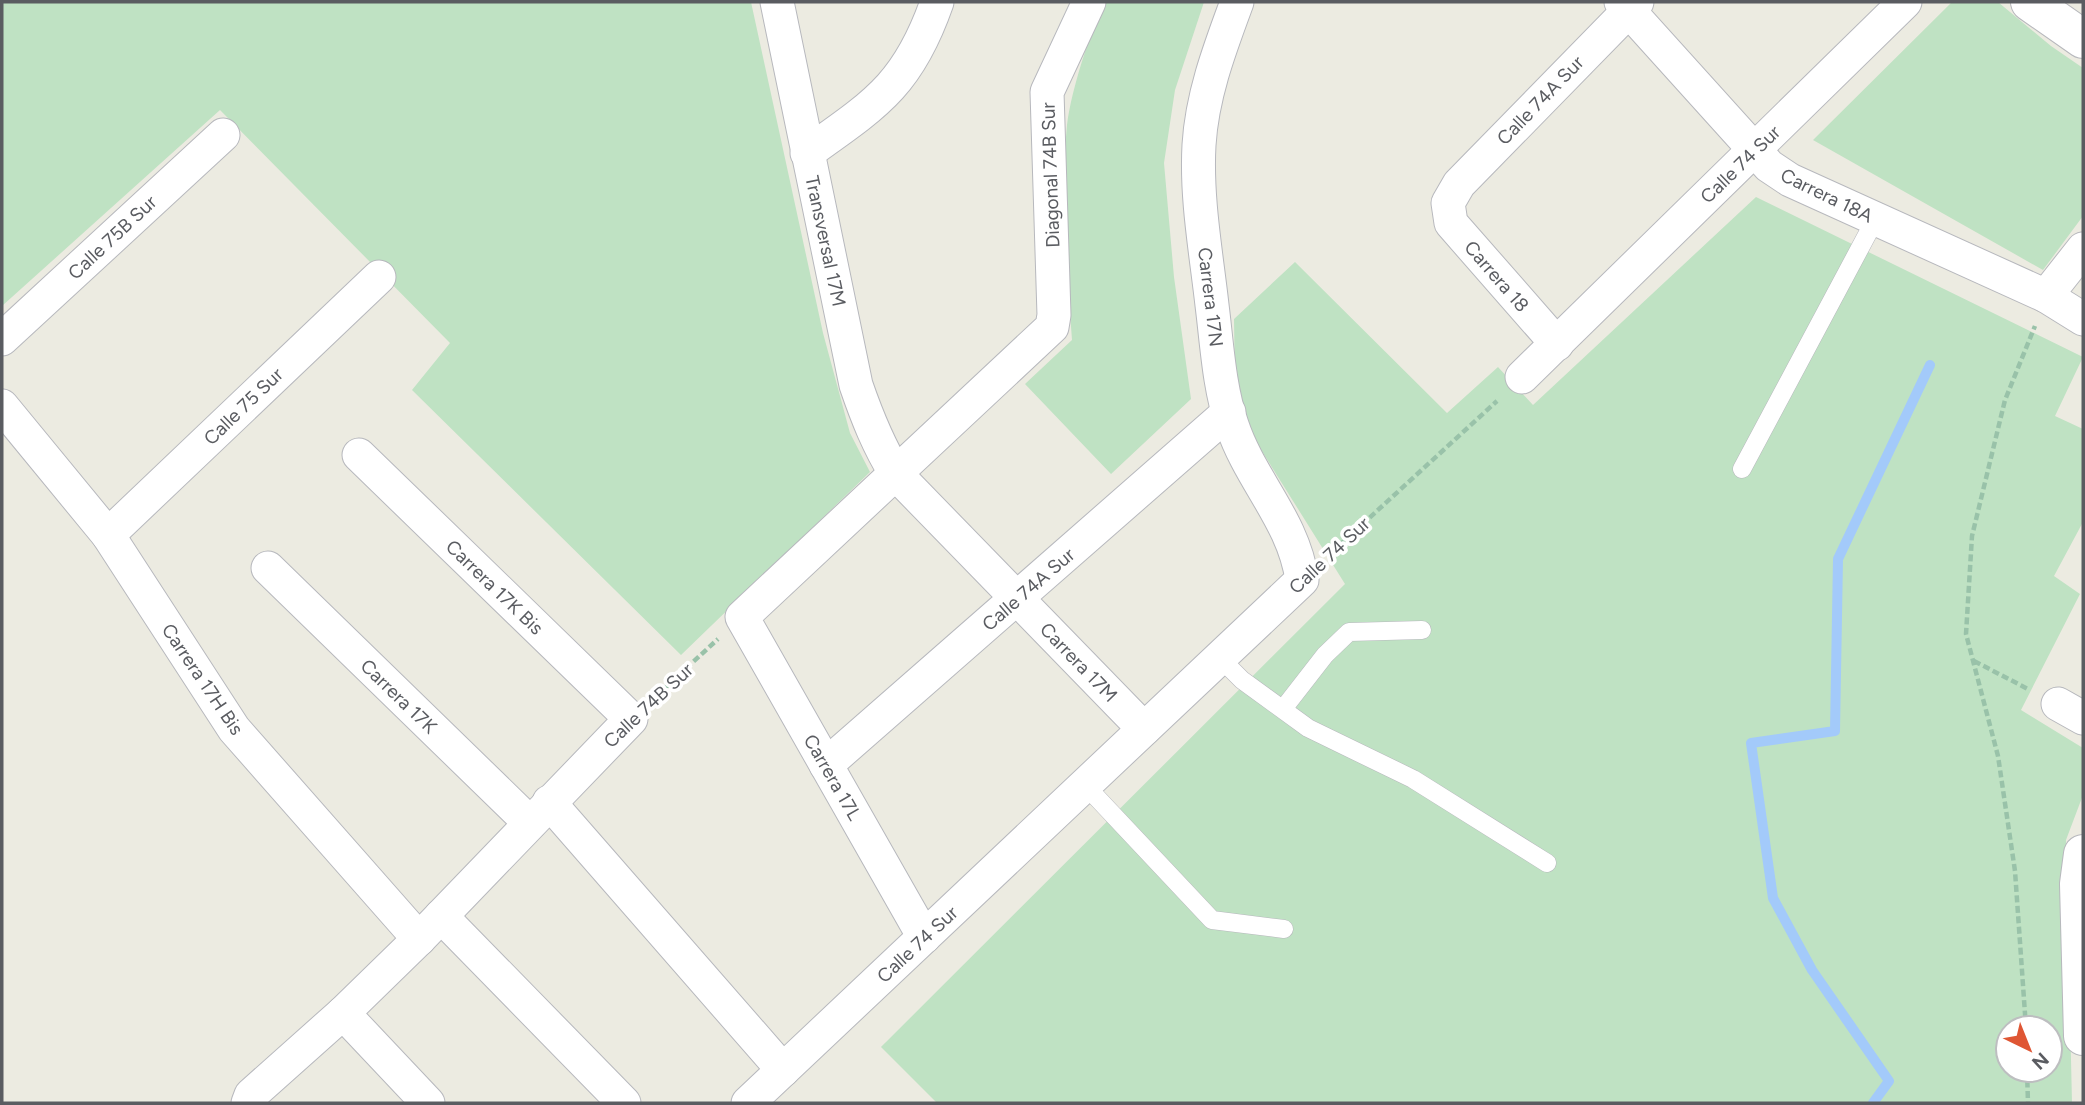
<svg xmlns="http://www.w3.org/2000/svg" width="2085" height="1105" font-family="Figtree,sans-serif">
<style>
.green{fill:#bfe2c3;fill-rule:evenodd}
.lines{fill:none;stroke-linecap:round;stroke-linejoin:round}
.stream{stroke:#a3cafa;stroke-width:10}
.service-casing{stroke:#b7b8bd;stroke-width:19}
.minor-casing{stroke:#b7b8bd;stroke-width:35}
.tertiary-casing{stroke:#b7b8bd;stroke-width:40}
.path{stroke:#99c2a9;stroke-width:4.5;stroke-dasharray:7 3.5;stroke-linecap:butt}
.service{stroke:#fff;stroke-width:18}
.minor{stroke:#fff;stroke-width:33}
.tertiary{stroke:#fff;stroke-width:38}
.labels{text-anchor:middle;stroke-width:7;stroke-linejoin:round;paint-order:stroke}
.street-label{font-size:19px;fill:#5a5c61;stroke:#fff}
</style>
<rect width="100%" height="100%" fill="#ecebe1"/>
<g class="green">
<polygon points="2,2 751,2 823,333 850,433 870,472 681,655 412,390 450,343 220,110 2,306"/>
<path d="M 1103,2 L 1204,2 L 1175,90 L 1164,163 L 1174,277 L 1191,399 L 1111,474 L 1025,384 L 1072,340 C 1067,269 1060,196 1067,125 C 1072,87 1089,38 1103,2 Z"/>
<polygon points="1952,2 1998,2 2051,46 2083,68 2083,216 2043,270 1813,140"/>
<path d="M 1756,197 L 2083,357 L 2055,416 L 2083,429 L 2083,522 L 2054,576 L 2080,594 L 2021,710 L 2083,748 L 2083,795 L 2066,840 L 2072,1103 L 937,1103 L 881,1047 L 1345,584 L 1253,437 L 1235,388 L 1234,319 L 1295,262 L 1447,413 L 1498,367 L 1533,405 ZM 2008,1028 L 2050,1028 L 2050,1070 L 2008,1070 Z"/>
</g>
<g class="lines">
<polyline class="stream" points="1873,1103 1889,1081 1812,970 1773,898 1751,743 1835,731 1838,559 1930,365"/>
<g class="service-casing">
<g id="service">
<polyline points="1742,469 1876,218"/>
<polyline points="1220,658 1242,680 1308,728 1413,779 1547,863"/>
<polyline points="1283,709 1325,655 1349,632 1422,630"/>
<polyline points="1085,785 1212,920 1284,929"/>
</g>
</g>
<g class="minor-casing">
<g id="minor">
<path d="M 777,2 L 856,385 C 867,417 878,445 896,474 L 1144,729"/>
<polyline points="1621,2 1769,166 1790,180 2046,296 2083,319"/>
<path d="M 807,153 C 876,104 908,85 937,2"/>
<polyline points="2046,296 2083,249"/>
<polyline points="2,339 223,135"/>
<polyline points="1557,344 1451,223 1448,203 1459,184 1637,2"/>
<polyline points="1522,377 1905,2"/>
<polyline points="2,406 108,535 234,729 419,939"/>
<polyline points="108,535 379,277"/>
<polyline points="268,568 530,823"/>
<polyline points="2058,704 2083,718"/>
<polyline points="826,765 1229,412"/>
<polyline points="549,802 783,1070"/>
<polyline points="441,916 624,1103"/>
<polyline points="924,937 742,617 1052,327 1054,315 1047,92 1089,2"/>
<polyline points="343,1013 428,1103"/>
<polyline points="248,1103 251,1095 343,1013 419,939 631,719 359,455"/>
<path d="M 748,1103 L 1302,580 C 1294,521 1250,480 1232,425 C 1219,387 1217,345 1212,305 C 1206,252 1196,198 1199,145 C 1202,95 1220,48 1237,2"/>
</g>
</g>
<g class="tertiary-casing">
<g id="tertiary">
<polyline points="2030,2 2083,39"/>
<polyline points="2083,854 2079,884 2083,1036"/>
</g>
</g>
<g class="path">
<polyline points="1331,553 1497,401"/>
<polyline points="1974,661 2028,689"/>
<polyline points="655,697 718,639"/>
<polyline points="2026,1028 2015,871 1998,756 1966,634 1972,536 2005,400 2035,326"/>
<polyline points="2027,1070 2028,1103"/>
</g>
<use href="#service" class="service"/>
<use href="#minor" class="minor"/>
<use href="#tertiary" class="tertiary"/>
</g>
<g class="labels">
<g class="street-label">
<text transform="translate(1540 100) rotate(-46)" y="7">Calle 74A Sur</text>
<text transform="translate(1740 164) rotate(-44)" y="7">Calle 74 Sur</text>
<text transform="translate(1050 175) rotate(-92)" y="7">Diagonal 74B Sur</text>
<text transform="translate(1827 195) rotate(26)" y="7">Carrera 18A</text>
<text transform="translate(112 237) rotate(-43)" y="7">Calle 75B Sur</text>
<text transform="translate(826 241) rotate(78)" y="7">Transversal 17M</text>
<text transform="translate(1497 276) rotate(49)" y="7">Carrera 18</text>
<text transform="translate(1211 297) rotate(83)" y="7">Carrera 17N</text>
<text transform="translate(243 406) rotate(-44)" y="7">Calle 75 Sur</text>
<text transform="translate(1329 555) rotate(-43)" y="7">Calle 74 Sur</text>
<text transform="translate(495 587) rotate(44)" y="7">Carrera 17K Bis</text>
<text transform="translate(1028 589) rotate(-41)" y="7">Calle 74A Sur</text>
<text transform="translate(1079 662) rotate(46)" y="7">Carrera 17M</text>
<text transform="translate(203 679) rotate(56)" y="7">Carrera 17H Bis</text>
<text transform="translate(399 696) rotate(44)" y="7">Carrera 17K</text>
<text transform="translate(648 705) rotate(-43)" y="7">Calle 74B Sur</text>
<text transform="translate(833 777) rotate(60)" y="7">Carrera 17L</text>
<text transform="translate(917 944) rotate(-43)" y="7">Calle 74 Sur</text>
</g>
</g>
<rect width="2085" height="1105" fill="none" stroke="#5a5c61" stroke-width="7"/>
<g transform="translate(2029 1049) rotate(137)"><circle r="33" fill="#ffffff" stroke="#bdbec0" stroke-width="2"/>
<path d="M0-5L12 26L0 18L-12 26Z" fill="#df5634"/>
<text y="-10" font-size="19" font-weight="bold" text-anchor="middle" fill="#5a5c61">N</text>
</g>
</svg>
